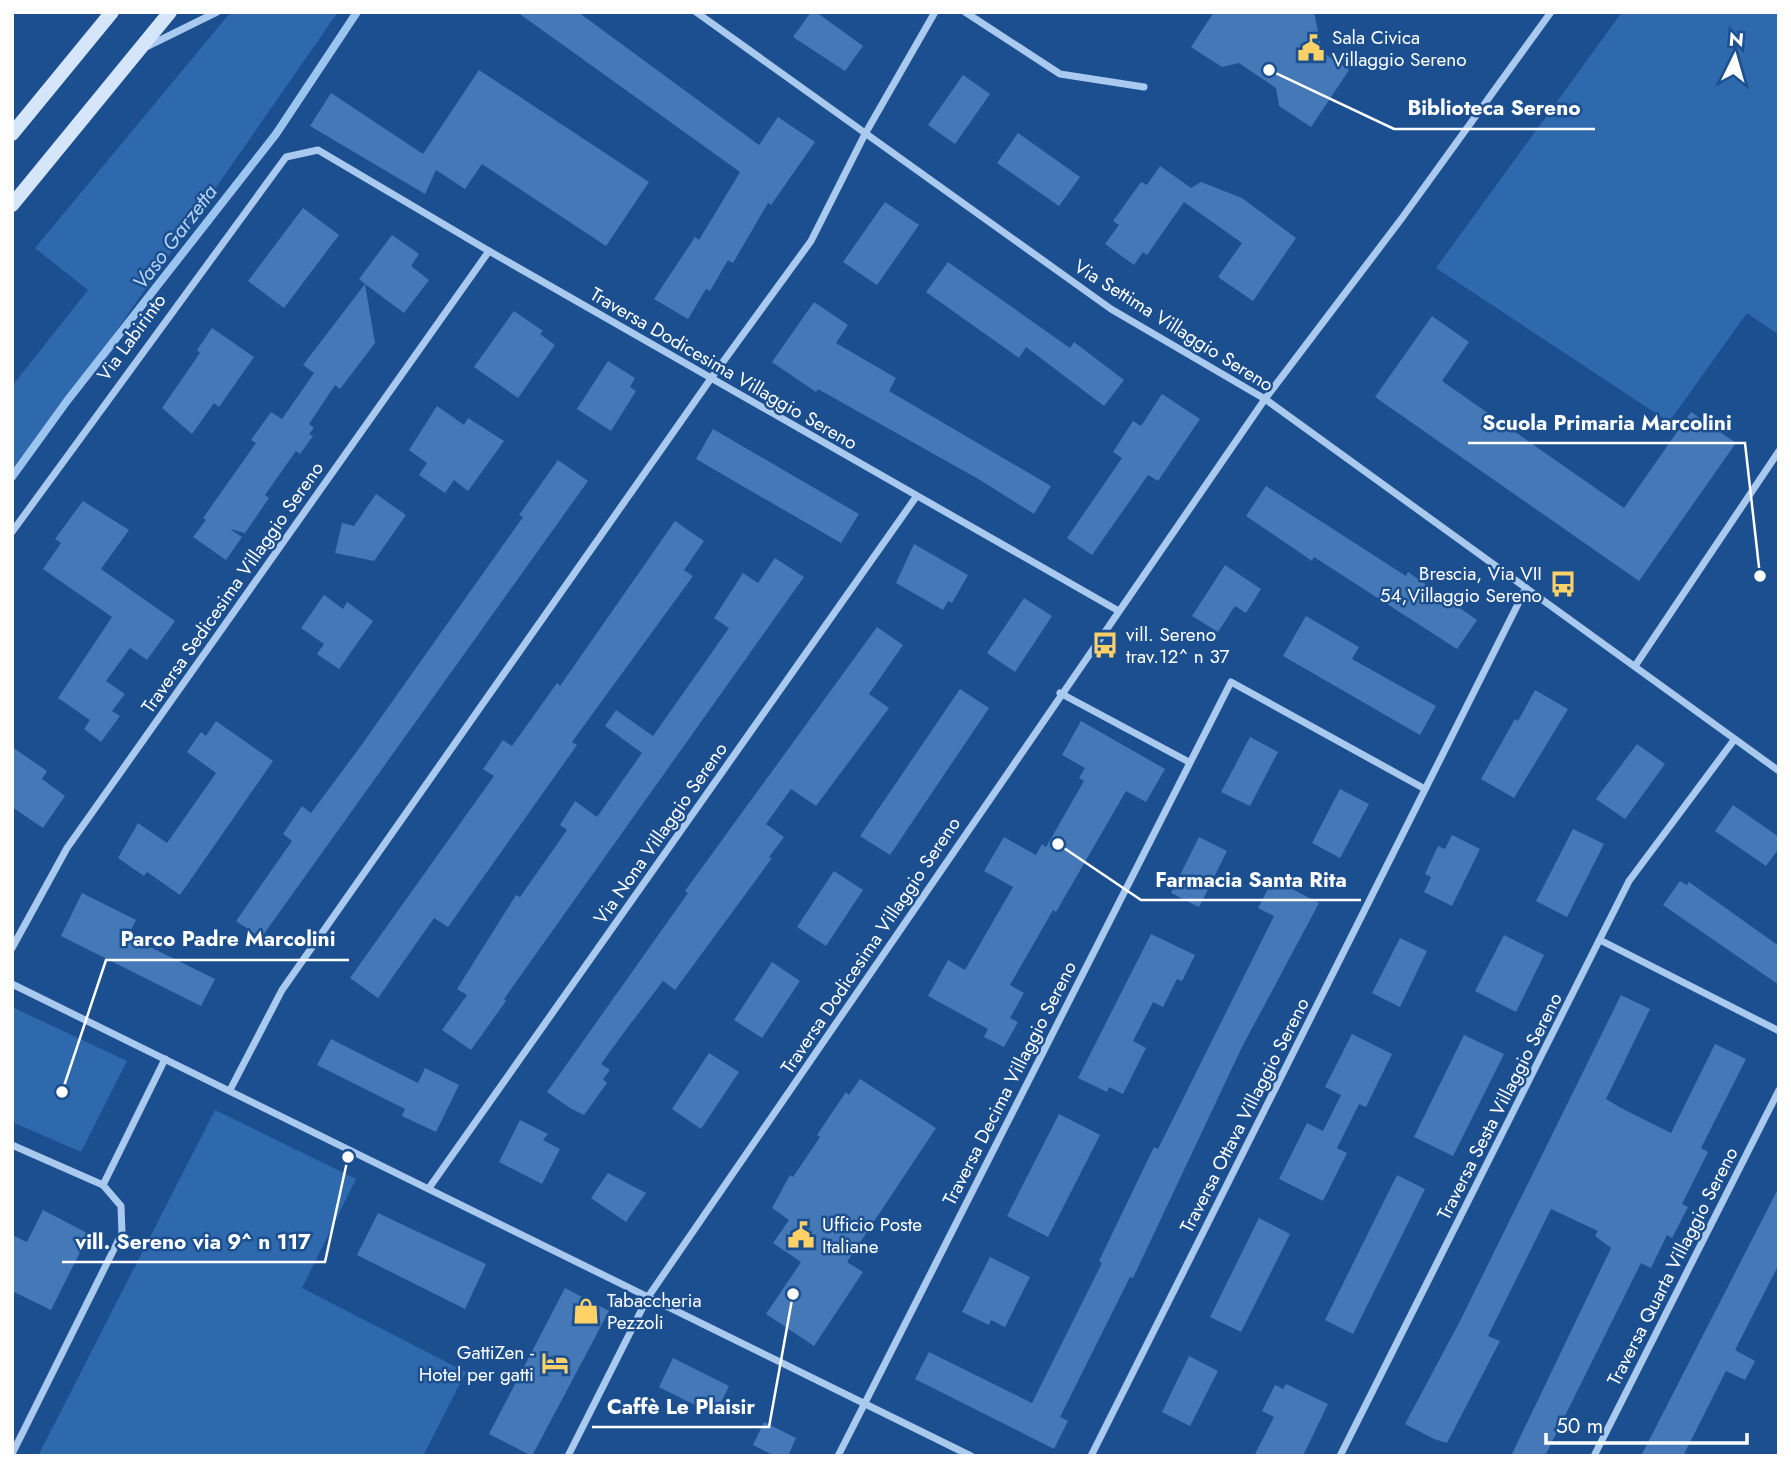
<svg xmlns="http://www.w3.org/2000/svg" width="1791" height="1468" font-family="Jost,sans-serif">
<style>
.green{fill:#2e69ad}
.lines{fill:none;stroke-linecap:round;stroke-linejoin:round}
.stream{stroke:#9cc4f0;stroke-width:8}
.building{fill:#4478b7}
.street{stroke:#a9c9ee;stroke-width:7}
.secondary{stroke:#d6e6fa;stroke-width:14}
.labels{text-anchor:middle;stroke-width:5;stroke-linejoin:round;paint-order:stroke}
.poi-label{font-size:19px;fill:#fff;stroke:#1b4f8f;text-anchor:start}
.street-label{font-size:19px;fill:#fff;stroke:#1b4f8f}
.water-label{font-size:21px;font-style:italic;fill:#b5d3f5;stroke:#1b4f8f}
.leader{fill:none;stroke:#fff;stroke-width:2.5}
.callout-dot{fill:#fff;stroke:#1b4f8f;stroke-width:2.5}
.callout-label{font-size:21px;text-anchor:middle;font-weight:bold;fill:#fff;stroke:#1b4f8f;stroke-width:5;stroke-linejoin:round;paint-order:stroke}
</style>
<rect width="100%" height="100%" fill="#1b4f8f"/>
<g class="green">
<polygon points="338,12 12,481 12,386 88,290 35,248 230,13"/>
<polygon points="1622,12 1779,12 1779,335 1747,313 1669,422 1436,268"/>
<polygon points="12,1007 127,1061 81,1152 12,1122"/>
<polygon points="215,1110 356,1179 302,1288 466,1372 423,1456 38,1456"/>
</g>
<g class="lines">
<polyline class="stream" points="12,477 67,401 276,134 357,12"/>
</g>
<g class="building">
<polygon points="517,12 578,12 759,145 778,117 815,142 771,205 768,203 733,263 728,260 710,291 706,289 688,319 654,299 695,237 699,240 740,172"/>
<polygon points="811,12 816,12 863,46 845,71 793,37"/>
<polygon points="1214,12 1314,12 1322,52 1349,70 1311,127 1279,106 1276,88 1239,63 1222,67 1191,47"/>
<polygon points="479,70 649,182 606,246 482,164 465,189 436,170 425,194 310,126 331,93 423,154"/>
<polygon points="963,75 990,94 955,144 928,125"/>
<polygon points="1018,133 1080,177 1059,206 997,163"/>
<polygon points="1160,166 1191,188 1201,182 1242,198 1296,238 1253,301 1218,277 1242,243 1184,202 1147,255 1143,252 1134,265 1105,244 1119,225 1113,221 1141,182 1147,185"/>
<polygon points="885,202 919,225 877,285 843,262"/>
<polygon points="303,208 339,235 284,308 248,281"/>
<polygon points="392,235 419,254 411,266 429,280 404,313 365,284 375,343 340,389 335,385 309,424 314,428 309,434 313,436 300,454 296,451 265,495 269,498 245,533 230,529 242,537 226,560 193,537 206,520 203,518 256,443 251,440 271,412 282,419 314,373 303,365 365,284 359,279"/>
<polygon points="948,262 1070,348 1074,342 1124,380 1104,406 1026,347 1019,358 926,292"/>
<polygon points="814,302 848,325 836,343 896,378 889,391 1051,486 1034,514 980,480 818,389 816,392 772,362"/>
<polygon points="514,311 543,331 540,334 555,345 518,398 474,367"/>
<polygon points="1432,316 1469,342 1442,381 1624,508 1691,412 1736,443 1639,581 1375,397"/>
<polygon points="212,328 254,357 219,407 214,403 192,434 162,408 200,353 197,350"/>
<polygon points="608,361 635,378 630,387 636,391 611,431 577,409"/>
<polygon points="1162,394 1200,419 1158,481 1148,475 1092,555 1067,538 1122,458 1113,452 1133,421 1141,426"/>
<polygon points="437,406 464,425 468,418 504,441 468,491 454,480 445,493 419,475 427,463 409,450"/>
<polygon points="713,429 859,514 841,543 696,459"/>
<polygon points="558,460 588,481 261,938 236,921 292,841 283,834 302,806 311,813 360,747 523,517 519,515"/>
<polygon points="1266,486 1406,576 1408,572 1477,620 1457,649 1314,557 1312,561 1246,516"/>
<polygon points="376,494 406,515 374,561 335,553 342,523 354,526"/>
<polygon points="83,501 129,530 101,569 175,621 147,660 130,648 106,681 125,694 112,711 120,716 101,742 84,729 90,720 58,698 112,617 43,569 61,543 55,539"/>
<polygon points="675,521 704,541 684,570 693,576 572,742 577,745 448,927 434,918 378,998 350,978 494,776 483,769 503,740 512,746 557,683 560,686"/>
<polygon points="914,544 968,575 952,603 948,601 943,610 896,583"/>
<polygon points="775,558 804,577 504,999 506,1001 471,1050 442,1030 467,995 457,989 516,895 520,897 567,830 560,825 575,801 597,817 642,753 605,726 616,710 653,736 729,628 714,618 743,573 758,583"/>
<polygon points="1225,565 1261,589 1246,613 1235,606 1218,632 1192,616"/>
<polygon points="324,595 343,609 347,602 373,621 339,669 317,654 324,644 301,628"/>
<polygon points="1024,598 1052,616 1015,672 987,653"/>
<polygon points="1306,616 1359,647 1352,659 1436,706 1420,735 1283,656"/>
<polygon points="877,627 903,645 869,694 889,708 816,806 791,789 766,824 784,837 769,857 772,858 675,990 663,981 625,1031 601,1064 610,1070 603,1079 607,1083 584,1115 570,1108 547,1092 688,893 685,891"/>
<polygon points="960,689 989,708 890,855 860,836"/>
<polygon points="1535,690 1568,709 1514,798 1481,779 1515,719 1518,721"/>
<polygon points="216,721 273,761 180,895 147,872 144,876 118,858 138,823 167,843 216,773 187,752 201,732 206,736"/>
<polygon points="1081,721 1165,769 1146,802 1126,791 1056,912 1053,910 1010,985 1024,993 1010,1018 1018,1022 1004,1047 984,1037 988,1029 928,996 948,960 965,970 1013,887 984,871 1004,837 1036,855 1042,844 1046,847 1084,781 1079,778 1085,768 1062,755"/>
<polygon points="1250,737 1278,752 1250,806 1221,792"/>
<polygon points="1637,744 1665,764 1625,819 1596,799"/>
<polygon points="12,747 47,771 42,779 65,796 43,828 12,807"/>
<polygon points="1340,789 1369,804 1340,858 1312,843"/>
<polygon points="1733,805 1779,837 1779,848 1766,866 1715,831"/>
<polygon points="1573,829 1604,844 1567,917 1536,901"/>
<polygon points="1452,835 1480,849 1452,906 1424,892 1431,877 1425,874 1438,846 1445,849"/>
<polygon points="1199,837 1227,851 1199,907 1171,893"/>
<polygon points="834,871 863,890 826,946 797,927"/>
<polygon points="1273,879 1319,903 1242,1047 1133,1278 1130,1277 1060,1417 1068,1421 1054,1449 915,1379 929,1352 1032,1403 1102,1263 1099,1261 1154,1147 1158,1149 1274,916 1258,908"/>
<polygon points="1680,881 1687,885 1689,882 1779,946 1779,985 1663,905"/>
<polygon points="82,893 136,920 128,936 215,979 201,1006 61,936"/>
<polygon points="1151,934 1195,955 1182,981 1177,979 1163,1007 1153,1002 1133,1041 1146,1048 1123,1094 1109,1087 1107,1092 1078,1078"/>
<polygon points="1504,935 1544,955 1516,1012 1475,991"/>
<polygon points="1400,938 1427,951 1400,1007 1372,993"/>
<polygon points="772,962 800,981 762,1038 734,1020"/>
<polygon points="1621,995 1650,1009 1606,1099 1621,1108 1671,1133 1715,1044 1746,1059 1701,1148 1708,1152 1682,1204 1688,1207 1672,1238 1667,1235 1651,1268 1641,1263 1545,1456 1511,1456 1611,1248 1595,1236 1598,1231 1551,1209 1488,1336 1500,1341 1447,1443 1434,1439 1405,1424 1460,1321"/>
<polygon points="1352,1034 1392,1054 1366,1107 1359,1104 1337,1148 1347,1153 1323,1201 1279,1179 1307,1123 1323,1131 1341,1095 1325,1087"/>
<polygon points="1464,1035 1504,1054 1453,1156 1414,1137"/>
<polygon points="331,1039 418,1083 425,1068 459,1085 436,1132 402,1116 405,1109 317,1065"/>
<polygon points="709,1053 739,1072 701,1129 672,1109"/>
<polygon points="860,1079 936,1128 847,1262 863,1272 814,1346 766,1314 801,1262 773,1243 789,1220 772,1208 790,1175 793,1177 820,1137 817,1135 846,1092 849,1095"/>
<polygon points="1059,1114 1100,1135 1048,1237 1007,1216"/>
<polygon points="520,1120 548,1134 543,1140 560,1149 542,1184 499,1162"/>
<polygon points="608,1173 646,1193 626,1222 591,1198"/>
<polygon points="1397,1175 1425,1189 1353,1334 1325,1320"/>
<polygon points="1779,1187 1779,1264 1735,1350 1755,1361 1745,1380 1726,1371 1683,1456 1641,1456"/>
<polygon points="43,1210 89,1234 51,1310 12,1291 12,1235 27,1242"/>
<polygon points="378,1213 486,1264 465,1309 357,1255"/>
<polygon points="1259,1218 1290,1234 1241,1332 1210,1317"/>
<polygon points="990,1257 1030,1277 1005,1327 991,1320 989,1325 962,1312"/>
<polygon points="565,1288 609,1311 532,1456 489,1434"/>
<polygon points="1189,1356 1218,1371 1190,1426 1162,1412"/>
<polygon points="673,1358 729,1386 715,1415 659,1387"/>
<polygon points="1286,1384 1328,1404 1303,1456 1254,1456 1274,1417 1262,1411 1275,1385 1283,1389"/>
<polygon points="764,1422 796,1438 788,1456 775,1456 753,1445"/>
</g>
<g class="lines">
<g class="street">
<polyline points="696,12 1111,309 1265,399 1779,771"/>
<polyline points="965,12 1060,74 1144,87"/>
<polyline points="146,47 217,12"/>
<polyline points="12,532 286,157 318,150 489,251 1117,610"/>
<polyline points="1635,666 1779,451"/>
<polyline points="1060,693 1189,762"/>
<polyline points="1600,940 1779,1031"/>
<polyline points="12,948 67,848 489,251"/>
<polyline points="12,984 971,1456"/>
<polyline points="230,1090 282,990 712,377 811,241 865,134 935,12"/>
<polyline points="12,1145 103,1185 121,1206 122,1233 12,1454"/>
<polyline points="103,1185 165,1059"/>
<polyline points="429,1188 916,497"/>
<polyline points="568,1456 648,1297 1265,399 1402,218 1551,12"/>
<polyline points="838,1456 1231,682 1425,789"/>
<polyline points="1091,1456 1526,588"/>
<polyline points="1340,1456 1629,881 1734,740"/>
<polyline points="1594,1456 1779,1090"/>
</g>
<g class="secondary">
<polyline points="12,134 112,12"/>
<polyline points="12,205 170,12"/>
</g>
</g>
<defs>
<g id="civic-bare" transform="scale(2.1)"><path d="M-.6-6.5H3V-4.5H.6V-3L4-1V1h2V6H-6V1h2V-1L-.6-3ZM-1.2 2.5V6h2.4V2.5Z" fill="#ffd166" stroke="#1b4f8f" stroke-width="2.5" paint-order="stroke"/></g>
<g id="bus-bare" transform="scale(2.1)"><path d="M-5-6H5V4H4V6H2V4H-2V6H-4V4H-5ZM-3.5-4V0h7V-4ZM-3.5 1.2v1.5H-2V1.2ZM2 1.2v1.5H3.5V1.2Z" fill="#ffd166" stroke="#1b4f8f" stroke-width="2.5" paint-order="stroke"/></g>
<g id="shop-bare" transform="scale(2.1)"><path d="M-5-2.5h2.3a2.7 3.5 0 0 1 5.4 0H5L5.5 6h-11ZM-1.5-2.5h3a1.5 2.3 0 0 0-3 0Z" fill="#ffd166" stroke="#1b4f8f" stroke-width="2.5" paint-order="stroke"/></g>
<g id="hotel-bare" transform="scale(2.1)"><path d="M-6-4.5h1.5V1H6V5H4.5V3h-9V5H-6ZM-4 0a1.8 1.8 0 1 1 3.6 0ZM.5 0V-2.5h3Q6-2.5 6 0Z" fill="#ffd166" stroke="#1b4f8f" stroke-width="2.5" paint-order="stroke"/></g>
</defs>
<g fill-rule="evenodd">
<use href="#civic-bare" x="1311" y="48"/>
<use href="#bus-bare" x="1563" y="584"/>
<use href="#bus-bare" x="1105" y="645"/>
<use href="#civic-bare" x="801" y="1235"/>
<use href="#shop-bare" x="586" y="1311"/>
<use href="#hotel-bare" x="555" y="1363"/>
</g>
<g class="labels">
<g class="poi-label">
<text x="1332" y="44">Sala Civica<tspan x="1332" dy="22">Villaggio Sereno</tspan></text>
<text x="1542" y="580" text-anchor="end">Brescia, Via VII<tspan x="1542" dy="22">54,Villaggio Sereno</tspan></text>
<text x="1126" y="641">vill. Sereno<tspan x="1126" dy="22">trav.12^ n 37</tspan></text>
<text x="822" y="1231">Ufficio Poste<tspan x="822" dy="22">Italiane</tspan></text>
<text x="607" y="1307">Tabaccheria<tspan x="607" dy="22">Pezzoli</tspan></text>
<text x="534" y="1359" text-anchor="end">GattiZen -<tspan x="534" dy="22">Hotel per gatti</tspan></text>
</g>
<g class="street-label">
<text transform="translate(1174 325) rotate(32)" y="7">Via Settima Villaggio Sereno</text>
<text transform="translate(131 337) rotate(-54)" y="7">Via Labirinto</text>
<text transform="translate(724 368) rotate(30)" y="7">Traversa Dodicesima Villaggio Sereno</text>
<text transform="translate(232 587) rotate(-55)" y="7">Traversa Sedicesima Villaggio Sereno</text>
<text transform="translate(660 833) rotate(-55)" y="7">Via Nona Villaggio Sereno</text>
<text transform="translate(870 945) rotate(-56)" y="7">Traversa Dodicesima Villaggio Sereno</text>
<text transform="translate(1009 1083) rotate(-63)" y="7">Traversa Decima Villaggio Sereno</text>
<text transform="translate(1499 1106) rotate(-63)" y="7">Traversa Sesta Villaggio Sereno</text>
<text transform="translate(1244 1115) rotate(-63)" y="7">Traversa Ottava Villaggio Sereno</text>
<text transform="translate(1672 1266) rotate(-63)" y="7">Traversa Quarta Villaggio Sereno</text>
</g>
<g class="water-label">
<text transform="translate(175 237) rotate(-53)" y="7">Vaso Garzetta</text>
</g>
</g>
<path class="leader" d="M1269 70L1394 129H1595M1760 576L1745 443H1468M1058 844L1141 900H1361M62 1092L106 960H349M348 1157L325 1262H62M793 1294L769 1427H592"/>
<g class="callout-dot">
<circle cx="1269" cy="70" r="7"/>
<circle cx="1760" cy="576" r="7"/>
<circle cx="1058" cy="844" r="7"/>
<circle cx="62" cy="1092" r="7"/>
<circle cx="348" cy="1157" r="7"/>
<circle cx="793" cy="1294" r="7"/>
</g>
<g class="callout-label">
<text x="1494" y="115">Biblioteca Sereno</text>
<text x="1607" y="430">Scuola Primaria Marcolini</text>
<text x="1251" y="887">Farmacia Santa Rita</text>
<text x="228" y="946">Parco Padre Marcolini</text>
<text x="193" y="1249">vill. Sereno via 9^ n 117</text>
<text x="681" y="1414">Caffè Le Plaisir</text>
</g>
<rect width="1791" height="1468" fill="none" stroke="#ffffff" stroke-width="28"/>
<g transform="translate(1735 56) rotate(5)" stroke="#1b4f8f" stroke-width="5" paint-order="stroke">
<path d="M0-5L12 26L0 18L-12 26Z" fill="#ffffff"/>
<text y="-10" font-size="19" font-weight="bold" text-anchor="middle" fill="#ffffff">N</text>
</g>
<path d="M1546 1433v10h201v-10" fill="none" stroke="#ffffff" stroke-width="3.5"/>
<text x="1556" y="1433" font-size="21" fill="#ffffff" stroke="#1b4f8f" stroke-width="5" paint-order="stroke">50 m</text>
</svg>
